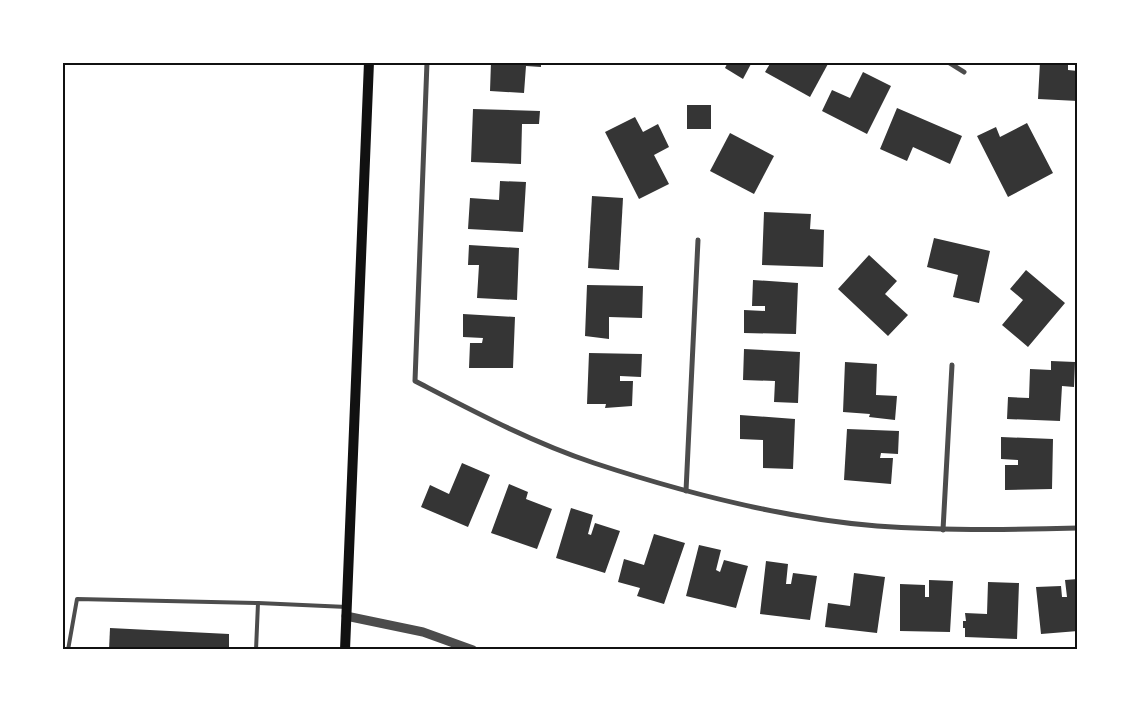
<svg xmlns="http://www.w3.org/2000/svg" width="1140" height="712" font-family="Commissioner,sans-serif">
<style>
.building{fill:#353535}
.lines{fill:none;stroke-linecap:round;stroke-linejoin:round}
.service{stroke:#4c4c4c;stroke-width:4}
.minor{stroke:#4c4c4c;stroke-width:5}
.tertiary{stroke:#4c4c4c;stroke-width:9}
.secondary{stroke:#111;stroke-width:10}
.neatline{fill:none;stroke:#111;stroke-width:2}
</style>
<rect width="100%" height="100%" fill="#fff"/>
<g class="building">
<polygon points="491,62 541,62 541,67 526,66 524,93 490,91"/>
<polygon points="728,62 752,62 743,79 725,68"/>
<polygon points="771,62 829,62 810,97 765,72"/>
<polygon points="1040,62 1068,62 1068,70 1078,71 1078,101 1038,99"/>
<polygon points="863,72 891,86 867,134 822,111 832,90 850,98"/>
<rect x="687" y="105" width="24" height="24"/>
<polygon points="897,108 962,136 950,164 913,147 907,161 880,149"/>
<polygon points="473,109 540,111 539,124 522,124 521,164 471,162"/>
<polygon points="635,117 643,132 658,124 669,147 654,155 669,184 639,199 605,132"/>
<polygon points="1027,123 1053,173 1008,197 977,136 996,127 1000,137"/>
<polygon points="730,133 774,156 754,194 710,171"/>
<polygon points="500,181 526,182 523,232 468,229 470,198 499,200"/>
<polygon points="592,196 623,198 619,270 588,268"/>
<polygon points="764,212 811,214 810,229 824,230 823,267 762,265"/>
<polygon points="934,238 990,251 979,303 953,297 958,275 927,267"/>
<polygon points="469,245 519,248 517,300 477,298 479,265 468,265"/>
<polygon points="869,255 897,281 885,294 908,315 888,336 838,289"/>
<polygon points="1026,270 1065,303 1028,347 1002,325 1023,300 1010,289"/>
<polygon points="753,280 798,283 796,334 744,333 744,310 765,311 765,306 752,306"/>
<polygon points="587,285 643,286 642,318 609,317 609,339 585,336"/>
<polygon points="463,314 515,317 513,368 469,368 470,343 482,343 483,338 463,337"/>
<polygon points="744,349 800,352 798,403 774,402 775,381 743,380"/>
<polygon points="589,353 642,354 641,377 620,376 620,381 633,381 632,406 605,408 606,404 587,404"/>
<polygon points="1051,361 1075,362 1074,387 1062,386 1060,421 1007,419 1008,397 1029,398 1030,369 1051,370"/>
<polygon points="845,362 877,364 876,395 897,396 895,420 869,417 870,414 843,412"/>
<polygon points="740,415 795,419 793,469 763,468 763,440 740,439"/>
<polygon points="847,429 899,431 898,454 881,453 880,458 893,458 891,484 844,480"/>
<polygon points="1001,437 1053,439 1052,489 1005,490 1005,465 1018,465 1018,460 1001,459"/>
<polygon points="462,463 490,475 468,527 421,507 430,485 449,494"/>
<polygon points="509,484 528,492 526,499 552,509 537,549 491,533"/>
<polygon points="571,508 593,515 588,534 591,535 595,523 620,531 605,573 556,558"/>
<polygon points="654,534 685,543 664,604 637,596 640,588 618,582 624,559 644,565"/>
<polygon points="699,545 721,550 716,570 720,572 724,560 748,566 736,608 686,596"/>
<polygon points="766,561 788,564 786,584 791,584 793,573 817,576 810,620 760,614"/>
<polygon points="854,573 885,577 877,633 825,627 828,603 850,606"/>
<polygon points="1078,579 1078,631 1041,634 1036,587 1061,586 1062,597 1067,597 1065,580"/>
<polygon points="929,580 953,581 950,632 900,631 900,584 925,585 925,597 929,597"/>
<polygon points="988,582 1019,583 1017,639 965,637 965,628 963,628 963,621 966,621 965,613 987,614"/>
<polygon points="110,628 229,634 229,650 109,650"/>
</g>
<g class="lines">
<g class="service">
<polyline points="258,603 347,607"/>
<polyline points="68,650 77,599 258,603 256,650"/>
</g>
<g class="minor">
<path d="M 427,62 L 415,381 C 473,411 531,442 594,463 C 685,493 781,518 877,526 C 944,531 1011,530 1078,528"/>
<polyline points="948,62 964,72"/>
<polyline points="686,491 698,240"/>
<polyline points="943,530 952,365"/>
</g>
<polyline class="tertiary" points="346,616 423,632 473,650"/>
<polyline class="secondary" points="345,650 369,62"/>
</g>
<rect width="1140" height="712" fill="none" stroke="#ffffff" stroke-width="128"/>
<rect x="64" y="64" width="1012" height="584" class="neatline"/>
</svg>
